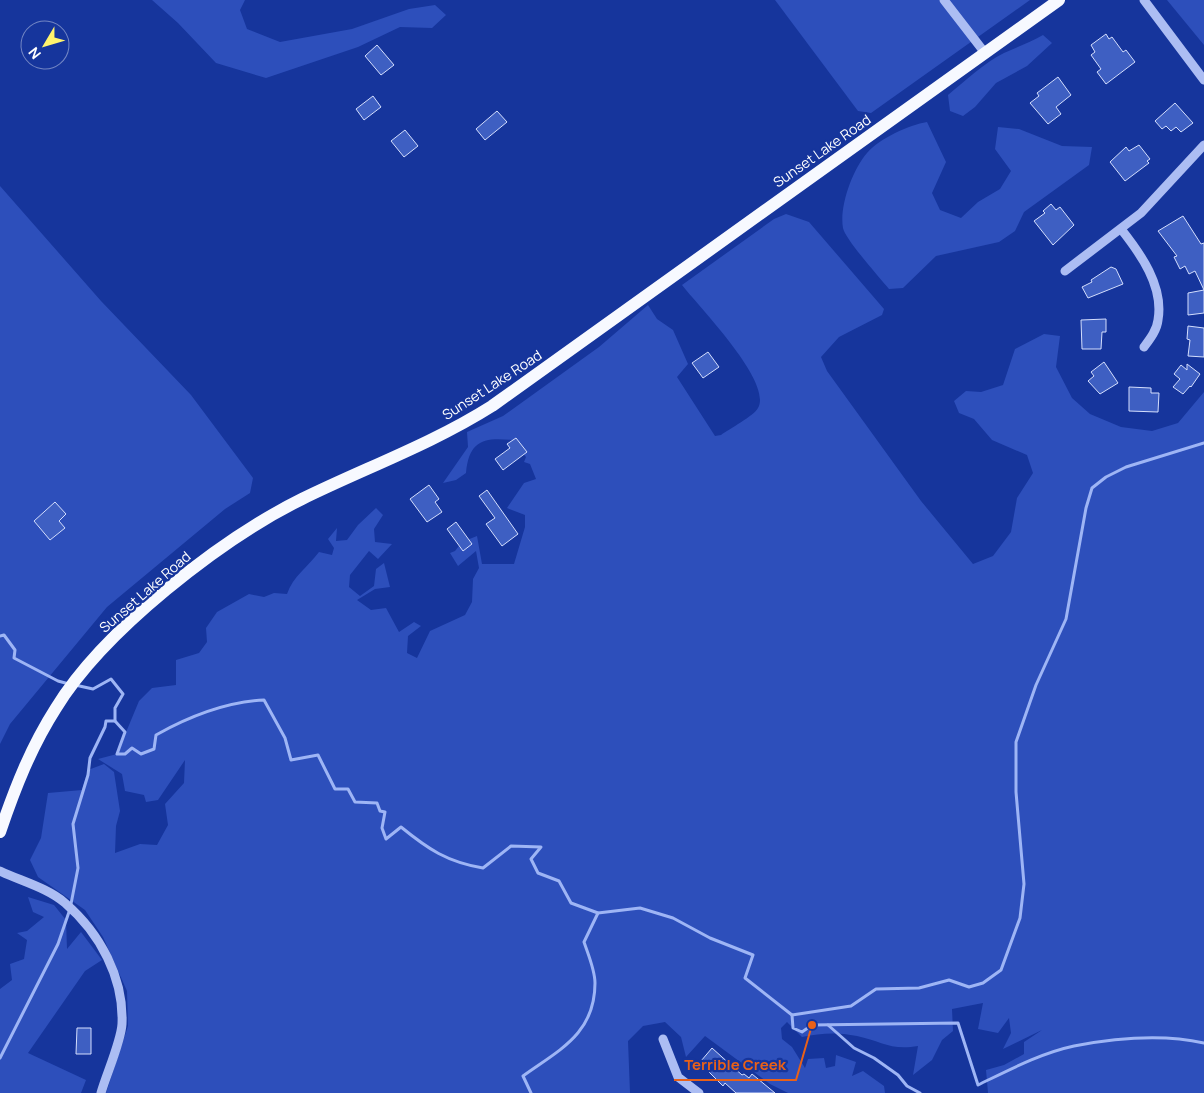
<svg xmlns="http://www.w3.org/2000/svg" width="1204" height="1093" font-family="Manrope,sans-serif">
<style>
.green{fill:#2d4fbb}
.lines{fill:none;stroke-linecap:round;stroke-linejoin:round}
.stream{stroke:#9eb5f5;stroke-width:3}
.building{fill:#3e5fc2;stroke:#d4defd}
.minor{stroke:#acbdf3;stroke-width:9}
.major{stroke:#f7f9ff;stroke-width:12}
.labels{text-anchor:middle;stroke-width:4.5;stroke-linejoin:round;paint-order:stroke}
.street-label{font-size:14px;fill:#fff;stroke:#16359c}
.leader{fill:none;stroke:#e96118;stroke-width:2}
.callout-dot{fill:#e96118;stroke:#16359c;stroke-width:2}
.callout-label{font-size:15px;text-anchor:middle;font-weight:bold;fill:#e96118;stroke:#16359c;stroke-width:4.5;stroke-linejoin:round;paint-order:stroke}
</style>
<rect width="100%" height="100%" fill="#16359c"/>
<g class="green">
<polygon points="152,0 245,0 240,10 247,29 280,42 352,29 409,9 435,5 446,15 432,28 400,27 358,47 266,78 216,63 178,23"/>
<polygon points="775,0 1030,0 871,113 858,111"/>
<polygon points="1167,0 1204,0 1204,45"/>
<path d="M 1043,35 L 1052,43 L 1027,66 L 996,83 L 975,107 L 963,116 L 950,111 L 948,95 C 965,81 984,63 1004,53 C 1017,47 1031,42 1043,35 Z"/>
<path d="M 927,122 L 946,162 L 932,193 L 940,210 L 961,218 L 978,202 L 1000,189 L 1011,171 L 995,149 L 998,127 L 1019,129 L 1062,146 L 1092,147 L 1089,165 L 1024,212 L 1015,231 L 999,242 L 936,256 L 903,288 L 889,289 C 880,278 845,239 843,228 C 839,206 853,169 867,153 C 880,138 909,125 927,122 Z"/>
<polygon points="0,186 101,301 191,395 253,478 250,493 225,509 107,607 10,724 0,744"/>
<path d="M 786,214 L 809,222 L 884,309 L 882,315 L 839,337 L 821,357 L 827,371 L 921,501 L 973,564 L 993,556 L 1011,532 L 1017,498 L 1033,473 L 1027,455 L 992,440 L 974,419 L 959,413 L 954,401 L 966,391 L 981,392 L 1003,385 L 1015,349 L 1044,334 L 1060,336 L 1056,367 L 1072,398 L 1090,414 L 1121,427 L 1152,431 L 1178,423 L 1204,392 L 1204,1093 L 988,1093 L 986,1070 L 1004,1065 L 1024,1054 L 1024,1042 L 1042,1030 L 1003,1049 L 1011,1033 L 1009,1018 L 998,1033 L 978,1029 L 983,1003 L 952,1009 L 953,1031 L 942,1040 L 932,1060 L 913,1075 L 918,1046 C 891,1051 881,1041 857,1036 C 837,1032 821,1033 802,1037 L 787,1022 L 781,1028 L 782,1039 L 792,1047 L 805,1068 L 808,1059 L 824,1058 L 826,1068 L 835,1066 L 836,1055 L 856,1062 L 852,1076 L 863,1071 L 884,1086 L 885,1093 L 788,1093 L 770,1084 L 705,1036 L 686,1057 L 681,1037 L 665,1022 L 643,1026 L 628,1041 L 630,1093 L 106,1093 L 128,1026 L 127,991 L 103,937 L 85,910 L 38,877 L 30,860 L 41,838 L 48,793 L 82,790 L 88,770 L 104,764 L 114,772 L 120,811 L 116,826 L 115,853 L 140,844 L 157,845 L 168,825 L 165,804 L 184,783 L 185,760 L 158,800 L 146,802 L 144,795 L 125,791 L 122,774 L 98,759 L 117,754 L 139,701 L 152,688 L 176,685 L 176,660 L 199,653 L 207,642 L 206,628 L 217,612 L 249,594 L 264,597 L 274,593 L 287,594 C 293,576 308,567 319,552 L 332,555 L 334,548 L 328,539 L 337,528 L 336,541 L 347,540 L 358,525 L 376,508 L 383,515 L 374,529 L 375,542 L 392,544 L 378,559 L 369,551 L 350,575 L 349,587 L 360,596 L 374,586 L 376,569 L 384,563 L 390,587 L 375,589 L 357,600 L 371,610 L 386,608 L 399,632 L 414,622 L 421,626 L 408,636 L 407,653 L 417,658 L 430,631 L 465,615 L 472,602 L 473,579 L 479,568 L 476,551 L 458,566 L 450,553 L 455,551 L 462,542 L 477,536 L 482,564 L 514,564 L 525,527 L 525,515 L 507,508 L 524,483 L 536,479 L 530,464 L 524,462 L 526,457 L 512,440 C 483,437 469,441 466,473 L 456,480 L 443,483 L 468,447 L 467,432 L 503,416 L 599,347 L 648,305 L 657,319 L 673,330 L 688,364 L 677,377 L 715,436 L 721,435 C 729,429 754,416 758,408 C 773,382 699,307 682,285 L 774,219 Z"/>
<polygon points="28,897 54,905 66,920 67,949 81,932 102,960 85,971 28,1053 86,1080 81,1093 0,1093 0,989 12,980 10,964 24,959 27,940 17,933 27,931 44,917 33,912"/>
</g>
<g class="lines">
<g class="stream">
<polyline points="0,636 4,635 15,650 14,658 58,681 69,684"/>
<path d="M 75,685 L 93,689 L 111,679 L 123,694 L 115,708 L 115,721 L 125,732 L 117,754 L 125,754 L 132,748 L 141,754 L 154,749 L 156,735 C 190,716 225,702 264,700 L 285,738 L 291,760 L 318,755 L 335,789 L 348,789 L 355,802 L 377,803 L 380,811 L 385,812 L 382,828 L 386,839 L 401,827 C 428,849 447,862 483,868 L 511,846 L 541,847 L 531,859 L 538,873 L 559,881 L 571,903 L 598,913 L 640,908 L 673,918 L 710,938 L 753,955 L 745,978 L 792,1015 L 793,1028 L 802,1032 L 812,1025 L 958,1023 L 978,1085 C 1009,1070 1041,1053 1074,1046 C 1116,1038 1163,1034 1204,1043"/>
<polyline points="792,1015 851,1006 876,989 919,988 949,980 969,987 983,983 1001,970 1020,918 1024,884 1016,792 1016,742 1036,685 1066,619 1086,508 1092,488 1106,477 1126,467 1204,443"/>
<polyline points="828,1025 854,1048 874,1058 898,1075 907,1086 920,1093"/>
<polyline points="0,1058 58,944 70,909 78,868 73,824 88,775 90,758 105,727 106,721 115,721"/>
<path d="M 531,1093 L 523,1076 C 559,1050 595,1034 595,983 C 595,970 588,954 584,942 L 598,913"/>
</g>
</g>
<g class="building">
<polygon points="1106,34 1109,39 1112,37 1123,52 1126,50 1135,62 1106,84 1097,72 1101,69 1091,55 1095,52 1091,45"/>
<polygon points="377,45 394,65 381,75 365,56"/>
<polygon points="1058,77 1071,95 1056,107 1061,114 1048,124 1030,103 1039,96 1037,93"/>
<polygon points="373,96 381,107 364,120 356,109"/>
<polygon points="1175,103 1193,123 1181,132 1176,127 1171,131 1166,126 1162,129 1155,121"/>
<polygon points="497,111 507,122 485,140 476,129"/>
<polygon points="405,130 418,146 404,157 391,141"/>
<polygon points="1139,145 1150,159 1147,161 1149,163 1125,181 1110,162 1126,147 1129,151"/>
<polygon points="1051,204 1056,210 1060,207 1074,225 1053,245 1034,221 1045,213 1043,211"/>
<polygon points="1183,216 1201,244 1204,243 1204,290 1195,271 1189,274 1185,266 1180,269 1174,257 1177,256 1158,231"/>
<polygon points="1111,267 1116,269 1123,284 1088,298 1082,287 1092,282 1091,280"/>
<polygon points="1204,290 1204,313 1188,315 1188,293"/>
<polygon points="1106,319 1106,332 1102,332 1101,349 1082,349 1081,320"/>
<polygon points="1188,326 1204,328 1204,357 1188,356 1190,340 1187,339"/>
<polygon points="708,352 719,367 703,378 692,363"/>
<polygon points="1104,362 1118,383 1100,394 1088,381 1094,376 1091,372"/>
<polygon points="1187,364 1200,374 1191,387 1190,386 1183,394 1173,387 1180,379 1174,374 1181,365 1187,370"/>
<polygon points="1129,387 1151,388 1151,393 1159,393 1158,412 1129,411"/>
<polygon points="516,438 527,452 503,470 495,459 510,448 507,444"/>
<polygon points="429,485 439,499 435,502 442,512 427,522 410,499"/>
<polygon points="487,490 518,534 502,546 486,524 495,518 479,496"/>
<polygon points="55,502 66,514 59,521 65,528 50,540 34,521"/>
<polygon points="456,522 472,544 463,551 447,529"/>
<polygon points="77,1028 91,1028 91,1054 76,1054"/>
<polygon points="712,1048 742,1075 744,1074 749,1078 752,1074 775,1093 736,1093 725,1083 723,1086 709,1072 711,1070 701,1061"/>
</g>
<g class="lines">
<g class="minor">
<polyline points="944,0 985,53"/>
<polyline points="1144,0 1204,80"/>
<path d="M 1121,229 C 1140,253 1164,286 1158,320 C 1157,330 1150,339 1144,347"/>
<polyline points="1065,271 1141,213 1204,145"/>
<path d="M 0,871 C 21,881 48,888 65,903 C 100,933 124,978 122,1024 C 121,1042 106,1075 101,1093"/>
<polyline points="663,1039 678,1077 699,1093"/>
</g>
<path class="major" d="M 0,832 C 15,788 31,747 56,708 C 103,631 221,539 302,499 C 365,468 432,444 492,406 L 1059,0"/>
</g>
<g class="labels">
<g class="street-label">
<text transform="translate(822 151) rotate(-35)" y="5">Sunset Lake Road</text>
<text transform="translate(492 385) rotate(-33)" y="5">Sunset Lake Road</text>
<text transform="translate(145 592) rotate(-41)" y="5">Sunset Lake Road</text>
</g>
</g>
<path class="leader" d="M812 1025L796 1080H674"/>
<circle class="callout-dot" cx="812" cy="1025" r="5"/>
<g class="callout-label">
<text x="735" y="1070">Terrible Creek</text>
</g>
<g transform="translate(45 45) rotate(232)"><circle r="24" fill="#16359c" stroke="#7386c4"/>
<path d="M0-4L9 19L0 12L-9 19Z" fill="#fff36d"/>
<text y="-8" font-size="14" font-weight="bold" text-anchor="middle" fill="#ffffff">N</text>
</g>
</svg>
